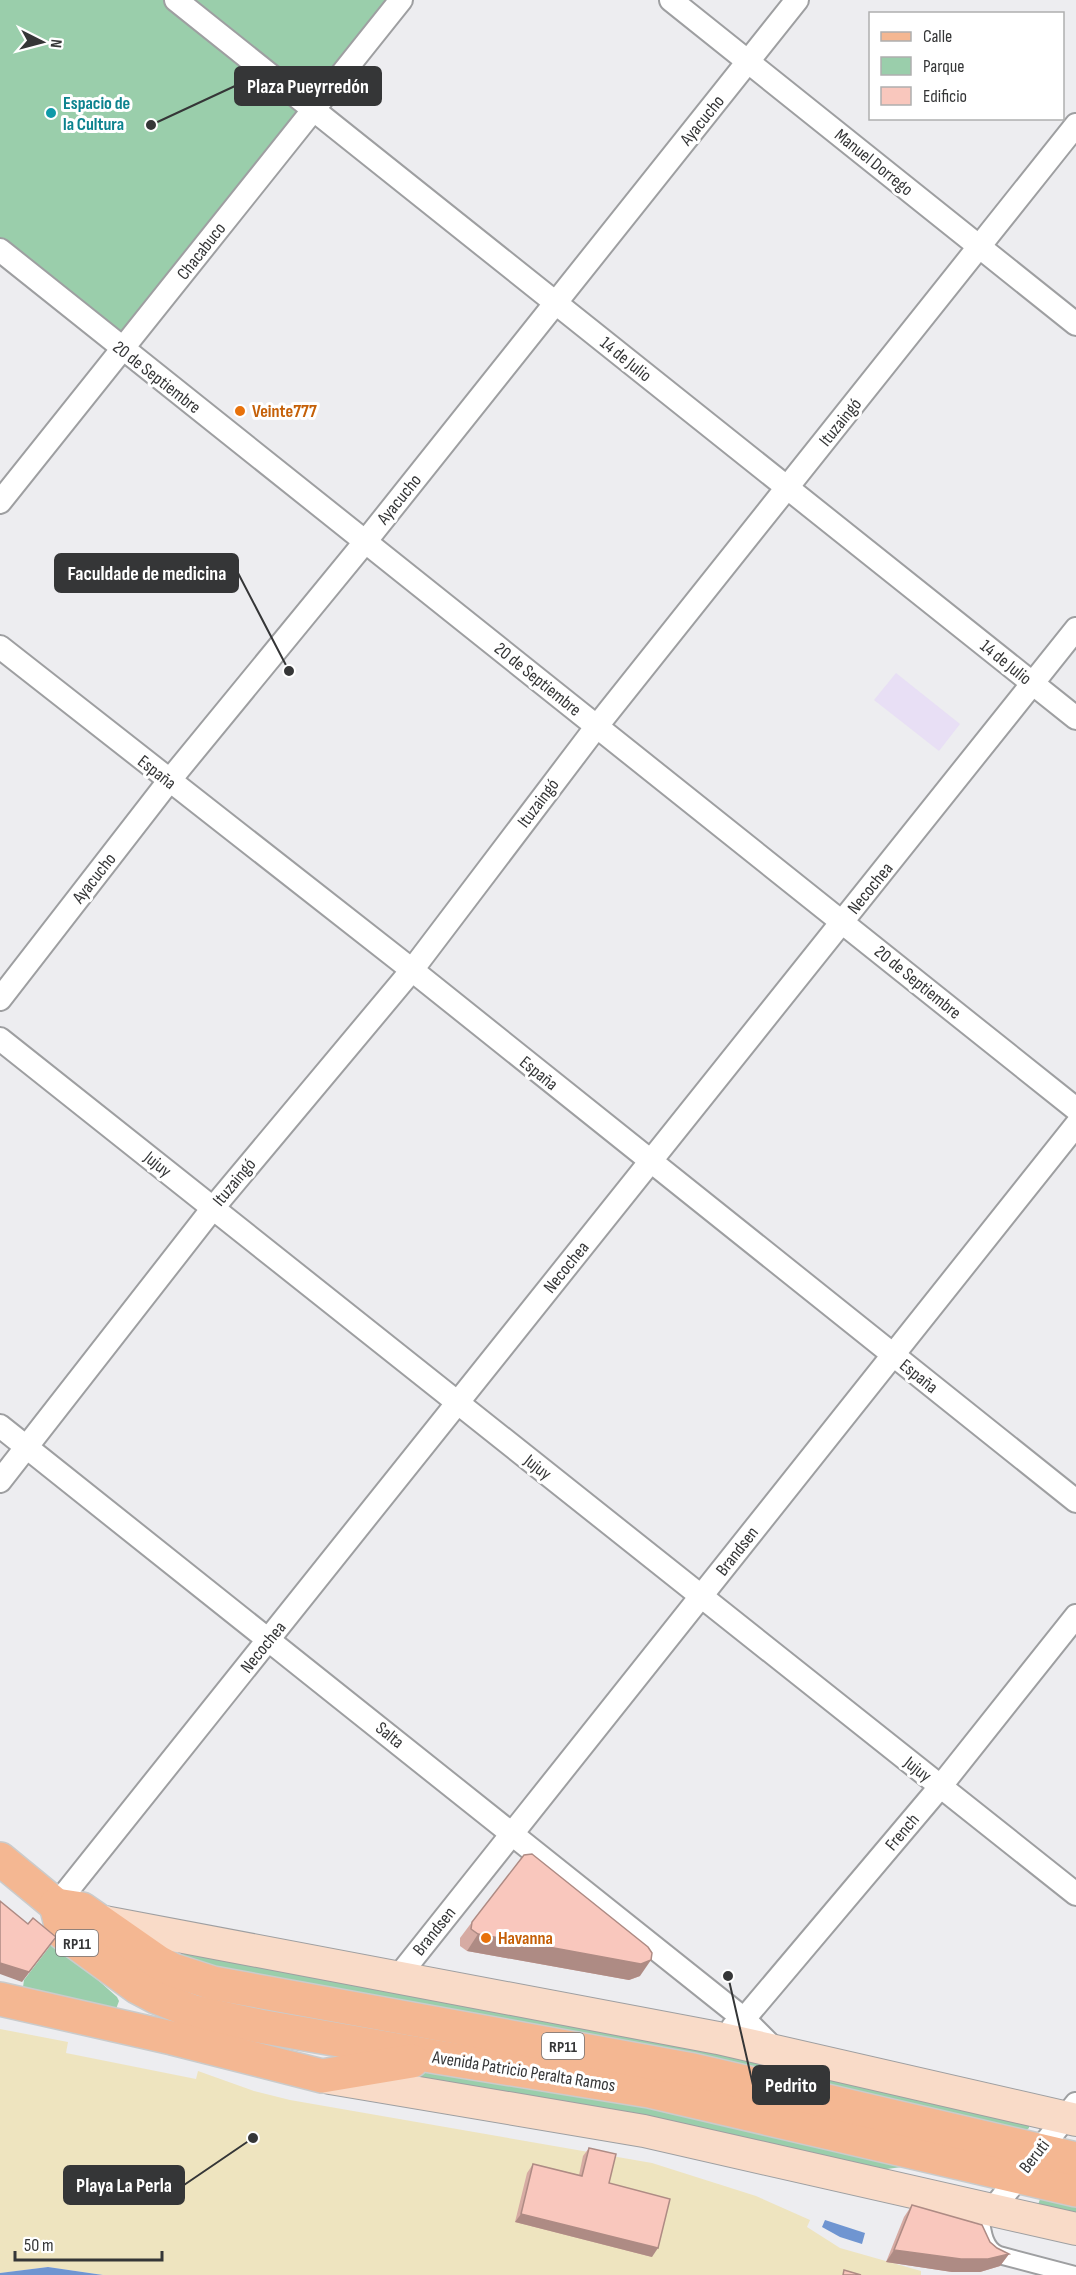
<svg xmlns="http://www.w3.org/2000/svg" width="1076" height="2275" font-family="'Sofia Sans Condensed',sans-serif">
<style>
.education{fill:#e8dff5}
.green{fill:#9aceab}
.sand{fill:#eee4bf}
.water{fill:#6f95d1}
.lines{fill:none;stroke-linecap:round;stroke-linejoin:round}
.pedestrian-casing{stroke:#9e9fa1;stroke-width:20}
.minor-casing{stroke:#9e9fa1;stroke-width:26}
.secondary-casing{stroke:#9e9fa1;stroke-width:34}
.primary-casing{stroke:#cacbcb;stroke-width:36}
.pedestrian{stroke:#fff;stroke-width:16}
.minor{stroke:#fff;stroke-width:22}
.secondary{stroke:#f9dbc8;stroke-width:32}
.primary{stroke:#f4b792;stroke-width:33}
.wall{fill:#d6aba3}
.shaded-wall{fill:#ae8b84}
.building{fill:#f9c7bd;stroke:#ae8b84;stroke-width:1.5}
.culture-dot{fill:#0f9aa8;stroke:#fff;stroke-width:2}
.food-dot{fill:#e8710a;stroke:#fff;stroke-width:2}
.labels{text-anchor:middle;stroke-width:6;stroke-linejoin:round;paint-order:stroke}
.shield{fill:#fff;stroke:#727273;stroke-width:1.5}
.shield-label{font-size:16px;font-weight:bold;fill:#353637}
.culture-label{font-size:18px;font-weight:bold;fill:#0d838f;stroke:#fff;text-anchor:start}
.street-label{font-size:18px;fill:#353637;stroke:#fff}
.food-label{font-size:18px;font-weight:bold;fill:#c56008;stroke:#fff;text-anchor:start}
.leader{fill:none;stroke:#353637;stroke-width:2}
.callout-dot{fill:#353637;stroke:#fff;stroke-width:2}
.callout{fill:#353637;stroke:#353637;stroke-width:2}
.callout-label{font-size:20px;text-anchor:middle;font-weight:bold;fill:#fff}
</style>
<rect width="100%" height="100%" fill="#ededf0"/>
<polygon class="education" points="896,673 960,724 939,751 874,700"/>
<g class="green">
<polygon points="0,0 402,0 123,350 0,250"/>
<polygon points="54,1941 117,1997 119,2001 116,2009 23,1987 24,1980"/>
<polygon points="183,1950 723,2047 1029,2125 1029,2128 1024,2132 216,1973 179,1959"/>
<polygon points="436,2069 651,2104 984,2185 902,2167 871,2171 406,2081 404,2074"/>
<polygon points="1041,2196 1076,2201 1076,2216 1038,2205"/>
</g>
<polygon class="sand" points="0,2029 68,2042 66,2053 196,2079 198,2071 254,2091 290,2100 652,2163 756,2196 810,2220 807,2227 840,2248 921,2271 921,2275 104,2275 48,2267 0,2273"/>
<g class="water">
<polygon points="825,2220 865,2233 862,2244 840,2237 822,2227"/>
<polygon points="48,2267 103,2275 0,2275 0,2273"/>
</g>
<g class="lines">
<g class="pedestrian-casing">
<path id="pedestrian" d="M 979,2206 C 982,2224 981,2248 999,2255 L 1075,2275"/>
</g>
<g class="minor-casing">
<g id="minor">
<polyline points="176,0 1076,718"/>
<polyline points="671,0 1076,324"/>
<polyline points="0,250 1076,1109"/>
<polyline points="0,502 401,0"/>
<polyline points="0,647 412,970 1076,1501"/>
<polyline points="0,999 169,781 365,542 797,0"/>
<polyline points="0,1039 1076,1894"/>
<polyline points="0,1426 744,2019 775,2050"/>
<polyline points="0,1481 213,1208 412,970 597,726 1076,125"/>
<polyline points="56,1905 1076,629"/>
<polyline points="398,1977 1076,1125"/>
<polyline points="733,2027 744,2019 940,1787 1076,1616"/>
<polyline points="993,2209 1076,2104"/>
</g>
</g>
<g class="secondary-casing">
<g id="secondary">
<polyline points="99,1921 718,2038 1076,2120"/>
<polyline points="330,2078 644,2131 1076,2229"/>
</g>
</g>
<g class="primary-casing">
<g id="primary">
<polyline points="0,1859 56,1905"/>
<polyline points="56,1905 63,1933 137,1987 156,1997 194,2012 259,2026 437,2057 649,2091 1076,2190"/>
<polyline points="56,1905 82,1909 158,1962 173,1970 213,1983 693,2070 1076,2159"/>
<polyline points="0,1999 172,2038 322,2076 412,2061"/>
</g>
</g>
<use href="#pedestrian" class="pedestrian"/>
<use href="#minor" class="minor"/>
<use href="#secondary" class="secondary"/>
<use href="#primary" class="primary"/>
</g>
<g class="wall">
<polygon points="472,1922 640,1976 629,1980 467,1951 460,1946 460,1938"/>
<polygon points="589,2148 609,2183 652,2257 515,2222 527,2173 533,2164 579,2175 583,2156"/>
<polygon points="912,2205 990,2242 997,2248 1009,2254 1000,2266 980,2272 952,2272 886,2262 904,2217"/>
</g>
<g class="shaded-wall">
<polygon points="478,1934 651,1960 640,1976 629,1980 467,1951"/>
<polygon points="56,1937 22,1982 0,1974 0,1963"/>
<polygon points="521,2214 658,2248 652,2257 515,2222"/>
<polygon points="894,2250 1009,2254 1000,2266 980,2272 952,2272 886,2262"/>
</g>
<g class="building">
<polygon points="532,1854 648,1947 652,1953 651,1960 641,1964 478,1934 471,1929 472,1922 524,1855"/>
<polygon points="0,1901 28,1924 33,1918 56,1937 29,1972 0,1963"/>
<polygon points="589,2148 616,2154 609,2183 670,2199 658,2248 521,2214 533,2164 582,2176"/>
<polygon points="912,2205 982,2225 990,2242 997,2248 1009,2254 988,2259 961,2259 894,2250"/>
<polygon points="844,2270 861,2275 843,2275"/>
</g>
<circle class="culture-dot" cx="51" cy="113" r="6"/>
<g class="food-dot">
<circle cx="240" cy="411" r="6"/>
<circle cx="486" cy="1938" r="6"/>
</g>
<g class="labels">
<g class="shield">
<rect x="56" y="1930" width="42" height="26" rx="4.5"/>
<rect x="542" y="2033" width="42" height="26" rx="4.5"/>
</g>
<g class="shield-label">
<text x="77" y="1949">RP11</text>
<text x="563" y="2052">RP11</text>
</g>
<g class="culture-label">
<text x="63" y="109">Espacio de<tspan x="63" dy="21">la Cultura</tspan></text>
</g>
<g class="street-label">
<text transform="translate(702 120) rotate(-51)" y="6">Ayacucho</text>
<text transform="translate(874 162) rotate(39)" y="6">Manuel Dorrego</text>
<text transform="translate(201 251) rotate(-52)" y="6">Chacabuco</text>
<text transform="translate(626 359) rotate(39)" y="6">14 de Julio</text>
<text transform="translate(157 377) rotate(38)" y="6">20 de Septiembre</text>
<text transform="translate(840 422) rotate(-51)" y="6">Ituzaingó</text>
<text transform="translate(399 499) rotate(-51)" y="6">Ayacucho</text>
<text transform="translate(1006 662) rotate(39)" y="6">14 de Julio</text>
<text transform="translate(538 679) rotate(39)" y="6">20 de Septiembre</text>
<text transform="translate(157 772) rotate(38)" y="6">España</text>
<text transform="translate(538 803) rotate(-53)" y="6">Ituzaingó</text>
<text transform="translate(94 878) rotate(-52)" y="6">Ayacucho</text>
<text transform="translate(870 888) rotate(-51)" y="6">Necochea</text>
<text transform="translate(918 982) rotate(39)" y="6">20 de Septiembre</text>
<text transform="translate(539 1073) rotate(39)" y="6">España</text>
<text transform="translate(158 1164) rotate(39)" y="6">Jujuy</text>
<text transform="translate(234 1182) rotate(-50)" y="6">Ituzaingó</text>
<text transform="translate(566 1267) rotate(-51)" y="6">Necochea</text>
<text transform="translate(919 1376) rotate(39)" y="6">España</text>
<text transform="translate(538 1467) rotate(38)" y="6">Jujuy</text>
<text transform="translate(737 1551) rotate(-52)" y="6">Brandsen</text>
<text transform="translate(263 1647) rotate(-51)" y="6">Necochea</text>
<text transform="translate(390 1735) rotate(39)" y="6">Salta</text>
<text transform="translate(918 1769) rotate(38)" y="6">Jujuy</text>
<text transform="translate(902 1832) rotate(-50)" y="6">French</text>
<text transform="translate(434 1931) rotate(-51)" y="6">Brandsen</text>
<text transform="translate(524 2071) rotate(9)" y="6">Avenida Patricio Peralta Ramos</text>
<text transform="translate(1034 2156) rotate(-52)" y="6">Beruti</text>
</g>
<g class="food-label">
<text x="252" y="417">Veinte777</text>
<text x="498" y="1944">Havanna</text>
</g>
</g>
<path class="leader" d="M151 125L235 86M289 671L238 573M728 1976L753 2085M253 2138L184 2185"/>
<g class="callout-dot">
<circle cx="151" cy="125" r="6"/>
<circle cx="289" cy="671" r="6"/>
<circle cx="728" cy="1976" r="6"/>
<circle cx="253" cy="2138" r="6"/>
</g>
<g class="callout">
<rect x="235" y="67" width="146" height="38" rx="6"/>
<rect x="55" y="554" width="183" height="38" rx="6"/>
<rect x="753" y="2066" width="76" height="38" rx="6"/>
<rect x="64" y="2166" width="120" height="38" rx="6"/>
</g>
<g class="callout-label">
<text x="308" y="93">Plaza Pueyrredón</text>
<text x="147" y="580">Faculdade de medicina</text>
<text x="791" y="2092">Pedrito</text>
<text x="124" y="2192">Playa La Perla</text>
</g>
<rect x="869" y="12" width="195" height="108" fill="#ffffff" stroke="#aeafaf" stroke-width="1.5"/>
<rect x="881" y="32" width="30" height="9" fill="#f4b792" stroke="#aeafaf" stroke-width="1.5"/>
<text x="923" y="42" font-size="18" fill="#353637">Calle</text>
<rect x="881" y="57" width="30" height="18" fill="#9aceab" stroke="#aeafaf" stroke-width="1.5"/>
<text x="923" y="72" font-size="18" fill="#353637">Parque</text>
<rect x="881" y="87" width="30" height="18" fill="#f9c7bd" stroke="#aeafaf" stroke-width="1.5"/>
<text x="923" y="102" font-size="18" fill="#353637">Edificio</text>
<g transform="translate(42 42) rotate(96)" stroke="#ffffff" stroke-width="4.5" paint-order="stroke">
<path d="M0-4.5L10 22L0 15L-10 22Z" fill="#353637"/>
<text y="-9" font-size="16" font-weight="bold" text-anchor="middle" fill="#353637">N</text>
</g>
<path d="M15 2251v9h147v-9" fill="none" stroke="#353637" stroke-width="3"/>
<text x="24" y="2251" font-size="18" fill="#353637" stroke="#ffffff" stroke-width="4.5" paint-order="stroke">50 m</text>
</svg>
